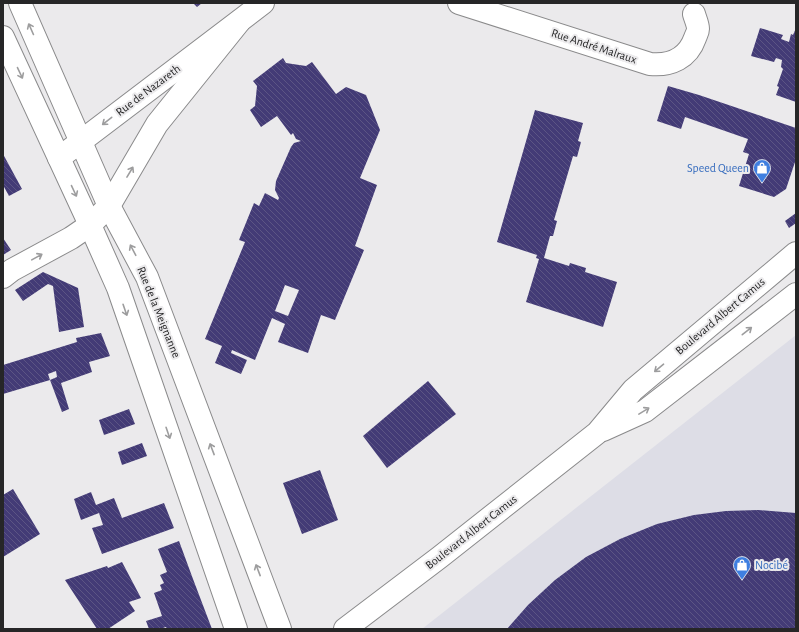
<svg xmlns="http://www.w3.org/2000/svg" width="799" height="632" font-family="'Alegreya Sans',sans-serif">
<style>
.built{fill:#dddde6}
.building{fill:url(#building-back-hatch);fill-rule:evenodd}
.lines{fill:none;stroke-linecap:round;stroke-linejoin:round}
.street-casing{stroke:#8a8a8b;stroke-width:24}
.secondary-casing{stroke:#8a8a8b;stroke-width:24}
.street{stroke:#fff;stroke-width:22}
.secondary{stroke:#fff;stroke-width:22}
.oneway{stroke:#9d9d9e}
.labels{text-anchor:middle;stroke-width:4;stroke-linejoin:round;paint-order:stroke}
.street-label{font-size:12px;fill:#262627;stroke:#ebeaec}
.shop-label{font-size:12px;fill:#366cbe;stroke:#ebeaec;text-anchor:end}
</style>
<defs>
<pattern id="building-back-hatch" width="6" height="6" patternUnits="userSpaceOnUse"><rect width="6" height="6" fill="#433b76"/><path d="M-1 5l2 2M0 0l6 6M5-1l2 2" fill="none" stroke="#5c5584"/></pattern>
</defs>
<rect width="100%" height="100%" fill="#ebeaec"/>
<polygon class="built" points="796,335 796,629 422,629"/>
<g class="building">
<polygon points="193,3 202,3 197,7"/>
<polygon points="760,28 783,35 781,39 789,42 791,34 793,35 796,28 796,102 776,95 779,87 777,86 783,69 781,67 782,60 776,58 774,62 751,56"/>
<path d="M 283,58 L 286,63 L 306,66 L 312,62 L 336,94 L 346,87 L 366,95 L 380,130 L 360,178 L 377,185 L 355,246 L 364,250 L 335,320 L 321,315 L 308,353 L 278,342 L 285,324 L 272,318 L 255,360 L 232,350 L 231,353 L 247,360 L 241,374 L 215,363 L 222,346 L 205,339 L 245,242 L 239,240 L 254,203 L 259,206 L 265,193 L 278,200 L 279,198 L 275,190 L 276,181 L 291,147 L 294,143 L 301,141 L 296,139 L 293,133 L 291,135 L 277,116 L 261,127 L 250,110 L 255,106 L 257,86 L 253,81 ZM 285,285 L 299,290 L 288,316 L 275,311 Z"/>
<polygon points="668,86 699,95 796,128 796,159 786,189 774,197 739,186 749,154 743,152 748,139 685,117 681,129 657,121"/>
<polygon points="535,110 583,123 578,141 581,142 577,157 573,156 554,220 557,221 553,236 550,236 544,258 569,266 570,263 586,268 585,272 617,282 603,327 526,302 539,259 536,258 537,255 497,242"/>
<polygon points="3,154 22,189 9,196 3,185"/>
<polygon points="796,213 796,223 789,228 785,221"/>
<polygon points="3,238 11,250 3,255"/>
<polygon points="43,272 78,288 84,327 59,332 53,286 48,284 23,301 15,290"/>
<path d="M 101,333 L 110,356 L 89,362 L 92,372 L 61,383 L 69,409 L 62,412 L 50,380 L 3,394 L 3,365 L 77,342 L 76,338 ZM 56,371 L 57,377 L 50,380 L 48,374 Z"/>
<polygon points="428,381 456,414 387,468 363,436"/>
<polygon points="129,409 135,424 104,435 99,420"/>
<polygon points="142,443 147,456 122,465 118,452"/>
<polygon points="320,470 338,520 302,534 283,483"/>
<polygon points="13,489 40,534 3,557 3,495"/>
<polygon points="91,492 96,505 114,498 122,518 164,503 174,528 102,554 92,528 103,525 99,513 81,520 74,499"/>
<polygon points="758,510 796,513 796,629 507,629 528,605 555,580 586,557 620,539 657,524 694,515 726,511"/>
<polygon points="179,541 193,579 212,629 167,629 166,627 160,629 149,629 146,621 162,616 154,593 162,590 160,585 164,583 160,575 167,572 158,549"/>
<polygon points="122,562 141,598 129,602 135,611 108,629 97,629 65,580 107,566 108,568"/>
</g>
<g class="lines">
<g class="street-casing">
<g id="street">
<path d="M 459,3 L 650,64 C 671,66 688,58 695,38 C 696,35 698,32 698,29 C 698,24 695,18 694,14"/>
<polyline points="59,158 263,3"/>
<polyline points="3,277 12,270 71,238 90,225 109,206 157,124 239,22"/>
</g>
</g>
<g class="secondary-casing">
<g id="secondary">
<polyline points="20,3 109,206 147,277 280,629"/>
<polyline points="3,37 90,225 118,288 236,629"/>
<polyline points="603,430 645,411 796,294"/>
<polyline points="345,629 440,557 597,433 633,390 796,253"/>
</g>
</g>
<use href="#street" class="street"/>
<use href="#secondary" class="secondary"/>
</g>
<defs><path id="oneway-shaft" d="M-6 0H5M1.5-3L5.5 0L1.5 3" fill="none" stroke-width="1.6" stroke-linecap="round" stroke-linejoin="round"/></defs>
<g class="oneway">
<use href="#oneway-shaft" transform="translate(31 29) rotate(-114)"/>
<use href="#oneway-shaft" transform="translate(20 73) rotate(65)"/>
<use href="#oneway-shaft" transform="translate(107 121) rotate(142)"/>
<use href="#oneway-shaft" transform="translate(130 172) rotate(-59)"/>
<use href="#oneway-shaft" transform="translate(74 191) rotate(65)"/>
<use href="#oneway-shaft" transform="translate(133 250) rotate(-118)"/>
<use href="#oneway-shaft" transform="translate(37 257) rotate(-29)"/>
<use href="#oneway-shaft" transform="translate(125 310) rotate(71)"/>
<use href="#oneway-shaft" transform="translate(747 331) rotate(-38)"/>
<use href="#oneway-shaft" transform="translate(659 368) rotate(140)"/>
<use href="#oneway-shaft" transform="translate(644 411) rotate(-31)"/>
<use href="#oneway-shaft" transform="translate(168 433) rotate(71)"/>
<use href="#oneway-shaft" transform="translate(212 449) rotate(-111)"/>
<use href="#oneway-shaft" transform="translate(258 570) rotate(-111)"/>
</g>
<defs>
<g id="shop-pin" transform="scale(0.9)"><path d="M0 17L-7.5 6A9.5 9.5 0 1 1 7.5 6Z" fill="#3f7fe0" stroke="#ebeaec"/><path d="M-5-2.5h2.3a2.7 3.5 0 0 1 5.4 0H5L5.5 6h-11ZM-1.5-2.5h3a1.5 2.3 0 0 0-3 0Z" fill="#fff"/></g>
</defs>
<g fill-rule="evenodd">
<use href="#shop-pin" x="762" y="168"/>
<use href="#shop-pin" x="742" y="565"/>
</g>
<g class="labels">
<g class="street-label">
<text transform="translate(594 46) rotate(18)" y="4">Rue André Malraux</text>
<text transform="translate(148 90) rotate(-37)" y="4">Rue de Nazareth</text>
<text transform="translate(159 312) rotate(68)" y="4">Rue de la Meignanne</text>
<text transform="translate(720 316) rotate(-40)" y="4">Boulevard Albert Camus</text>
<text transform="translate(471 532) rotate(-38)" y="4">Boulevard Albert Camus</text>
</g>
<g class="shop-label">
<text x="749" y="172">Speed Queen</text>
<text x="755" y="569" text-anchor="start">Nocibé</text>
</g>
</g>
<rect width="799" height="632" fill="none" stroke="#262627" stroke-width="8"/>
</svg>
